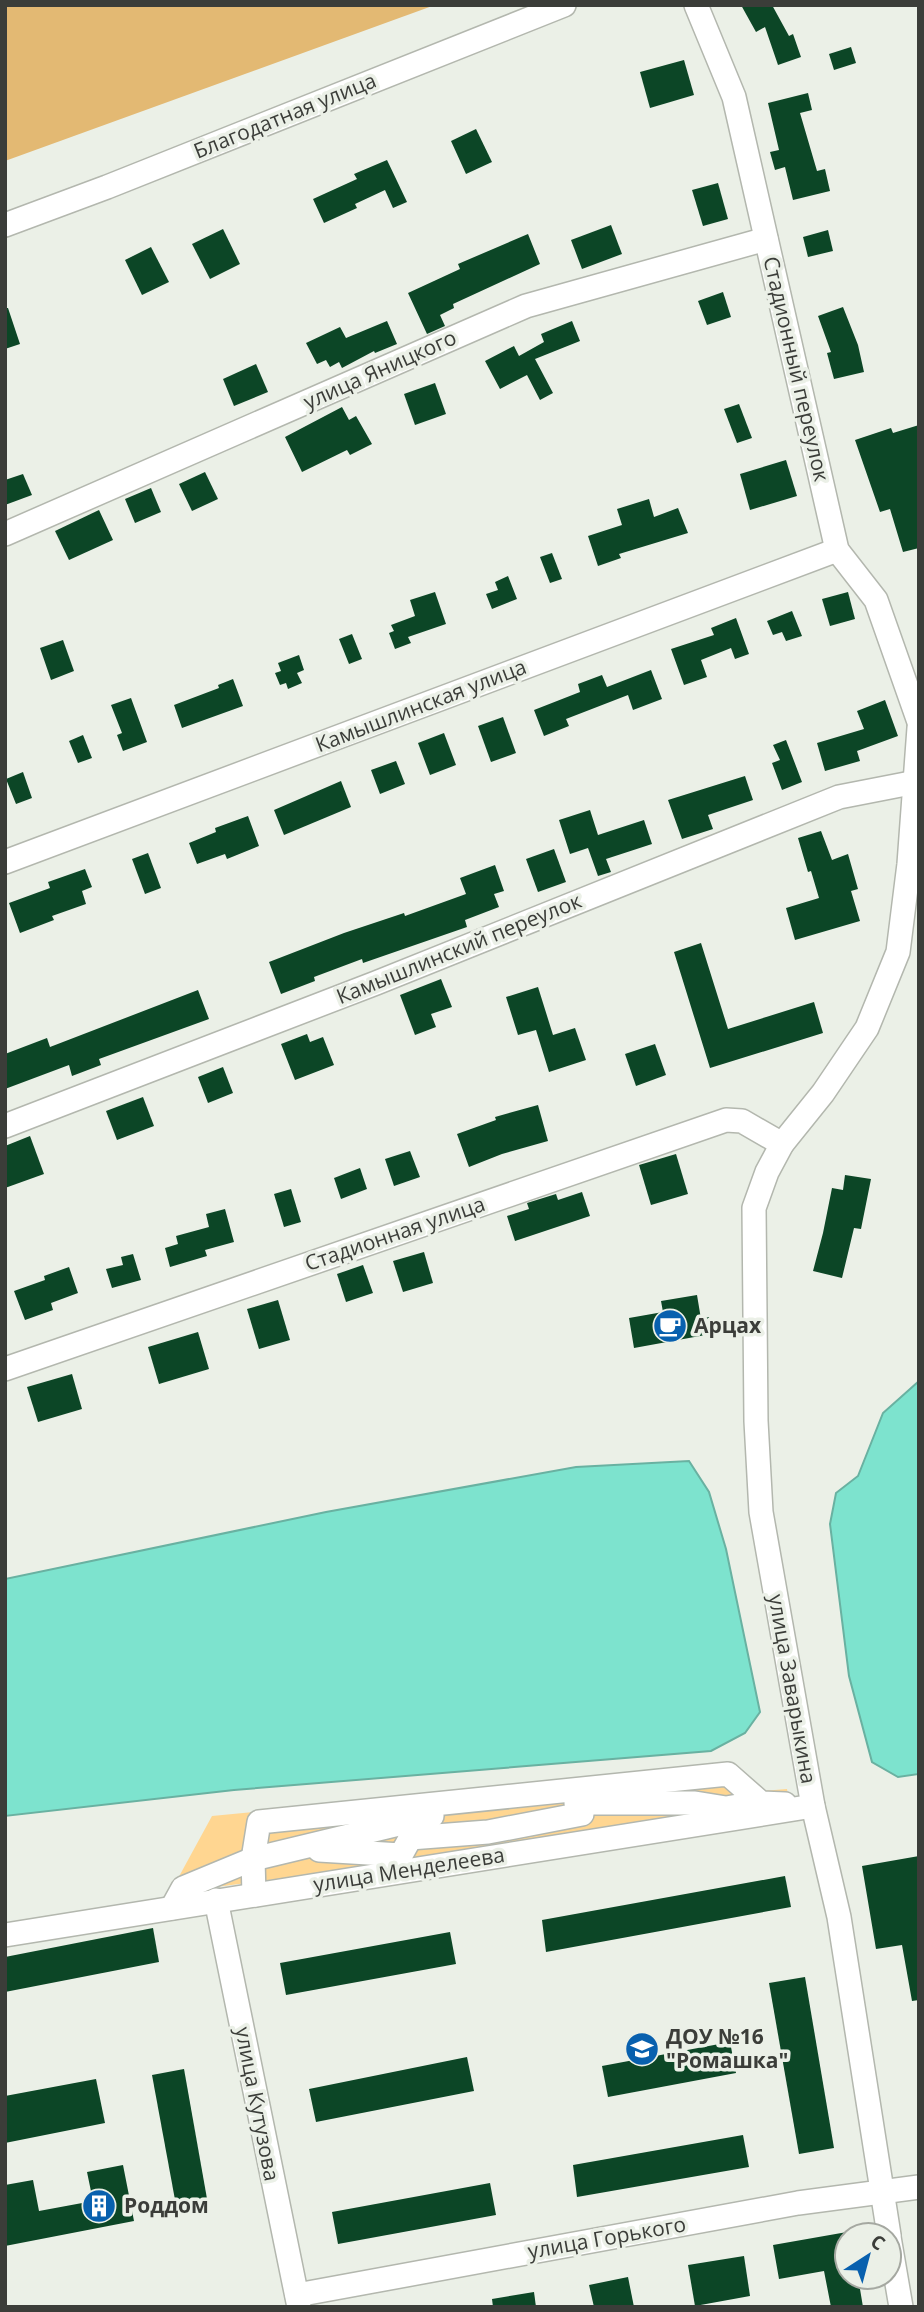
<svg xmlns="http://www.w3.org/2000/svg" width="924" height="2312" font-family="'Open Sans',sans-serif">
<style>
.green{fill:#ffd691}
.forest{fill:#e3b973}
.water{fill:#7de3ce;stroke:#69b1a1;stroke-width:2}
.building{fill:#0c4626}
.lines{fill:none;stroke-linecap:round;stroke-linejoin:round}
.minor-casing{stroke:#b3b7ae;stroke-width:26}
.minor{stroke:#fff;stroke-width:23}
.labels{text-anchor:middle;stroke-width:7;stroke-linejoin:round;paint-order:stroke}
.street-label{font-size:21px;fill:#3b3d39;stroke:#ebf0e7}
.poi-label{font-size:21px;font-weight:bold;fill:#3b3d39;stroke:#ebf0e7;text-anchor:start}
</style>
<rect width="100%" height="100%" fill="#ebf0e7"/>
<polygon class="green" points="732,1765 762,1791 787,1789 791,1811 170,1893 212,1816"/>
<polygon class="forest" points="5,5 435,5 5,161"/>
<g class="water">
<polygon points="919,1381 919,1774 898,1777 872,1762 849,1676 830,1524 836,1493 858,1476 883,1413"/>
<polygon points="689,1461 709,1492 726,1549 760,1712 745,1733 711,1751 234,1790 5,1816 5,1579 326,1512 576,1467"/>
</g>
<g class="building">
<polygon points="741,5 772,5 789,36 793,34 801,57 778,65 765,27 756,32"/>
<polygon points="851,47 856,63 834,70 829,54"/>
<polygon points="684,60 694,95 650,108 640,72"/>
<polygon points="808,93 812,110 800,113 817,171 825,169 830,191 793,200 785,167 775,170 770,152 779,150 768,103"/>
<polygon points="476,129 492,162 466,174 451,141"/>
<polygon points="387,160 407,202 393,208 385,190 355,204 357,208 324,223 313,199 357,179 354,174"/>
<polygon points="718,183 728,219 703,226 692,190"/>
<polygon points="611,225 622,254 582,269 571,240"/>
<polygon points="223,229 240,264 210,279 192,244"/>
<polygon points="828,230 833,251 808,257 803,237"/>
<polygon points="528,234 540,264 453,304 454,308 440,315 445,326 427,334 408,293 460,269 458,264"/>
<polygon points="151,247 169,282 142,295 125,260"/>
<polygon points="723,292 731,317 707,325 698,301"/>
<polygon points="843,307 858,345 864,372 834,379 827,353 831,352 818,316"/>
<polygon points="5,308 8,308 20,344 5,349"/>
<polygon points="387,321 397,344 375,353 374,351 342,368 339,362 330,367 326,360 317,364 306,343 340,327 346,338"/>
<polygon points="572,321 580,341 535,359 553,393 540,400 527,375 500,389 485,361 514,346 519,356 544,342 541,334"/>
<polygon points="256,364 268,392 234,406 223,379"/>
<polygon points="435,383 446,414 415,425 404,394"/>
<polygon points="739,404 752,438 737,443 724,409"/>
<polygon points="342,407 349,420 356,416 372,444 350,455 347,450 302,472 285,437"/>
<polygon points="919,425 919,548 903,552 890,509 880,512 855,440 891,428 893,433"/>
<polygon points="786,460 797,496 750,510 740,474"/>
<polygon points="205,472 218,499 192,511 179,484"/>
<polygon points="23,474 32,495 5,505 5,480"/>
<polygon points="151,488 161,512 135,523 125,499"/>
<polygon points="649,499 654,517 678,508 688,533 619,554 621,558 598,566 588,536 622,525 617,509"/>
<polygon points="99,510 113,540 69,560 55,531"/>
<polygon points="552,553 562,579 550,583 540,557"/>
<polygon points="508,576 517,599 492,609 486,594 498,590 495,582"/>
<polygon points="435,592 446,624 408,637 411,643 395,649 389,633 394,631 391,625 415,616 410,600"/>
<polygon points="848,592 855,619 830,626 822,599"/>
<polygon points="792,611 802,636 786,641 782,632 773,635 767,621"/>
<polygon points="736,618 749,654 735,659 731,648 701,660 707,677 684,685 671,649 714,635 711,628"/>
<polygon points="352,634 362,659 349,664 339,639"/>
<polygon points="63,640 74,671 51,680 40,648"/>
<polygon points="299,655 304,670 297,673 302,683 288,689 286,683 280,685 275,673 281,671 278,663"/>
<polygon points="651,670 662,699 633,710 628,695 566,719 569,726 544,736 534,710 580,692 578,684 602,675 607,687"/>
<polygon points="233,679 243,706 182,728 174,705 219,688 218,685"/>
<polygon points="131,698 147,742 123,751 117,735 122,733 111,705"/>
<polygon points="885,700 898,736 857,751 860,761 825,771 817,743 864,729 857,711"/>
<polygon points="503,717 516,753 491,762 478,726"/>
<polygon points="444,733 456,765 430,775 418,743"/>
<polygon points="83,735 92,758 78,763 69,741"/>
<polygon points="786,740 802,782 782,790 772,763 780,760 773,745"/>
<polygon points="396,761 405,784 380,794 371,770"/>
<polygon points="23,772 32,798 16,804 6,779"/>
<polygon points="745,776 753,800 708,815 713,829 682,839 668,800"/>
<polygon points="341,781 351,807 284,835 274,810"/>
<polygon points="590,810 598,835 644,820 652,844 606,859 611,872 598,876 588,848 570,854 559,820"/>
<polygon points="248,816 259,846 227,859 225,854 197,864 189,843 216,832 215,828"/>
<polygon points="821,831 832,860 848,854 858,889 851,891 860,921 795,940 786,908 819,898 811,871 808,872 798,838"/>
<polygon points="554,849 566,882 538,892 526,859"/>
<polygon points="148,853 161,888 145,894 132,859"/>
<polygon points="495,865 504,891 494,894 499,907 465,920 467,927 363,963 362,959 314,977 315,981 281,994 269,962 344,933 404,913 405,916 466,894 460,878"/>
<polygon points="85,869 92,887 82,891 86,904 52,916 54,920 20,933 9,903 50,888 48,882"/>
<polygon points="701,943 728,1029 814,1002 823,1033 710,1068 674,952"/>
<polygon points="441,979 452,1007 431,1014 436,1027 415,1035 400,995"/>
<polygon points="538,987 553,1035 575,1028 586,1060 549,1072 536,1030 518,1035 506,997"/>
<polygon points="198,990 209,1019 99,1059 101,1065 72,1076 69,1065 5,1089 5,1054 47,1038 50,1047"/>
<polygon points="307,1034 310,1042 323,1037 334,1065 295,1080 281,1044"/>
<polygon points="655,1044 666,1075 636,1086 625,1054"/>
<polygon points="223,1067 233,1093 208,1103 198,1077"/>
<polygon points="143,1097 154,1126 117,1140 106,1111"/>
<polygon points="538,1105 548,1141 502,1154 469,1167 457,1134 496,1120 495,1117"/>
<polygon points="30,1136 44,1174 5,1188 5,1146"/>
<polygon points="410,1151 420,1177 394,1186 385,1159"/>
<polygon points="676,1154 688,1194 651,1205 639,1165"/>
<polygon points="360,1168 367,1189 341,1199 334,1178"/>
<polygon points="845,1175 871,1179 861,1229 854,1228 842,1278 813,1271 823,1233 832,1188 843,1190"/>
<polygon points="291,1189 301,1222 284,1227 274,1194"/>
<polygon points="582,1192 590,1216 515,1241 507,1216 529,1209 527,1203 556,1194 558,1200"/>
<polygon points="225,1209 234,1242 205,1250 207,1256 170,1267 165,1248 178,1244 176,1236 209,1227 206,1214"/>
<polygon points="424,1252 433,1283 403,1292 393,1261"/>
<polygon points="133,1254 141,1280 112,1288 106,1269 123,1265 121,1257"/>
<polygon points="363,1265 373,1293 346,1302 337,1274"/>
<polygon points="69,1267 78,1293 51,1303 53,1310 25,1320 14,1291 45,1280 44,1276"/>
<polygon points="697,1295 701,1319 709,1317 711,1334 634,1348 629,1318 663,1312 661,1301"/>
<polygon points="278,1300 290,1340 259,1349 247,1309"/>
<polygon points="198,1332 209,1369 159,1384 148,1347"/>
<polygon points="72,1374 82,1409 38,1422 27,1387"/>
<polygon points="919,1856 919,2000 912,2001 902,1945 876,1949 862,1866"/>
<polygon points="785,1876 791,1907 546,1952 542,1920"/>
<polygon points="153,1928 159,1962 5,1992 5,1957"/>
<polygon points="450,1932 456,1964 286,1995 280,1963"/>
<polygon points="805,1977 834,2148 799,2154 769,1983"/>
<polygon points="730,2042 736,2073 608,2097 602,2066"/>
<polygon points="467,2057 474,2091 316,2122 309,2089"/>
<polygon points="184,2069 209,2210 178,2216 152,2075"/>
<polygon points="96,2079 105,2123 5,2143 5,2096"/>
<polygon points="743,2135 749,2167 577,2197 573,2165"/>
<polygon points="123,2165 134,2221 5,2246 5,2185 33,2180 39,2211 93,2201 87,2172"/>
<polygon points="490,2183 496,2215 338,2244 332,2212"/>
<polygon points="847,2232 847,2277 858,2277 863,2307 831,2307 824,2271 779,2279 773,2245"/>
<polygon points="744,2256 750,2296 695,2306 688,2265"/>
<polygon points="628,2277 634,2307 594,2307 589,2285"/>
<polygon points="534,2292 536,2307 493,2307 492,2299"/>
</g>
<g class="lines">
<g class="minor-casing">
<g id="minor">
<polyline points="696,5 734,97 837,550 876,600 919,722"/>
<polyline points="5,225 107,187 564,5"/>
<polyline points="5,534 526,306 766,239"/>
<polyline points="5,862 837,550"/>
<polyline points="5,1126 376,983 839,797 916,782"/>
<polyline points="5,1369 726,1120 742,1121 782,1144"/>
<polyline points="576,1803 695,1803 726,1808 744,1805"/>
<polyline points="410,1838 488,1832 582,1814"/>
<polyline points="319,1850 401,1855 417,1826"/>
<polyline points="254,1895 253,1859 259,1822 728,1774 761,1803 785,1804"/>
<polyline points="216,1900 299,2307"/>
<polyline points="172,1908 183,1888 253,1859 432,1816"/>
<polyline points="5,1935 813,1806"/>
<polyline points="889,2235 839,1917 813,1806 761,1512 756,1421 754,1208 767,1172 782,1144 823,1093 867,1028 898,952 909,864 919,728"/>
<polyline points="889,2237 901,2307"/>
<polyline points="297,2295 798,2203 919,2187"/>
</g>
</g>
<use href="#minor" class="minor"/>
</g>
<defs>
<g id="cafe-disc" transform="scale(1.75)"><circle r="9.5" fill="#0860ae" stroke="#ebf0e7"/><path d="M-5.5-4.5H6V0H3Q3 3.5 0 3.5H-2.5Q-5.5 3.5-5.5 0ZM3-3.2v2h1.7v-2ZM-6 4.5H4V6H-6Z" fill="#fff"/></g>
<g id="school-disc" transform="scale(1.75)"><circle r="9.5" fill="#0860ae" stroke="#ebf0e7"/><path d="M0-5L7-2L0 1L-7-2ZM-4 1L0 2.5L4 1V4Q0 6-4 4Z" fill="#fff"/></g>
<g id="building-disc" transform="scale(1.75)"><circle r="9.5" fill="#0860ae" stroke="#ebf0e7"/><path d="M-4-6H4V6H1V3H-1V6H-4ZM-2.5-4.3h1.7v1.8h-1.7ZM.8-4.3h1.7v1.8H.8ZM-2.5-1h1.7V.8h-1.7ZM.8-1h1.7V.8H.8Z" fill="#fff"/></g>
</defs>
<g fill-rule="evenodd">
<use href="#cafe-disc" x="670" y="1326"/>
<use href="#school-disc" x="642" y="2049"/>
<use href="#building-disc" x="99" y="2206"/>
</g>
<g class="labels">
<g class="street-label">
<text transform="translate(285 116) rotate(-22)" y="7">Благодатная улица</text>
<text transform="translate(796 369) rotate(77)" y="7">Стадионный переулок</text>
<text transform="translate(380 370) rotate(-24)" y="7">улица Яницкого</text>
<text transform="translate(421 706) rotate(-21)" y="7">Камышлинская улица</text>
<text transform="translate(459 949) rotate(-22)" y="7">Камышлинский переулок</text>
<text transform="translate(395 1234) rotate(-19)" y="7">Стадионная улица</text>
<text transform="translate(792 1689) rotate(80)" y="7">улица Заварыкина</text>
<text transform="translate(409 1870) rotate(-9)" y="7">улица Менделеева</text>
<text transform="translate(257 2104) rotate(79)" y="7">улица Кутузова</text>
<text transform="translate(607 2238) rotate(-10)" y="7">улица Горького</text>
</g>
<g class="poi-label">
<text x="694" y="1333">Арцах</text>
<text x="666" y="2044">ДОУ №16<tspan x="666" dy="24">"Ромашка"</tspan></text>
<text x="124" y="2213">Роддом</text>
</g>
</g>
<rect width="924" height="2312" fill="none" stroke="#3b3d39" stroke-width="14"/>
<g transform="translate(868 2256) rotate(36)"><circle r="33" fill="#ebf0e7" stroke="#a5a8a1" stroke-width="2"/>
<path d="M0-5L12 26L0 18L-12 26Z" fill="#0860ae"/>
<text y="-10" font-size="19" font-weight="bold" text-anchor="middle" fill="#3b3d39">С</text>
</g>
</svg>
